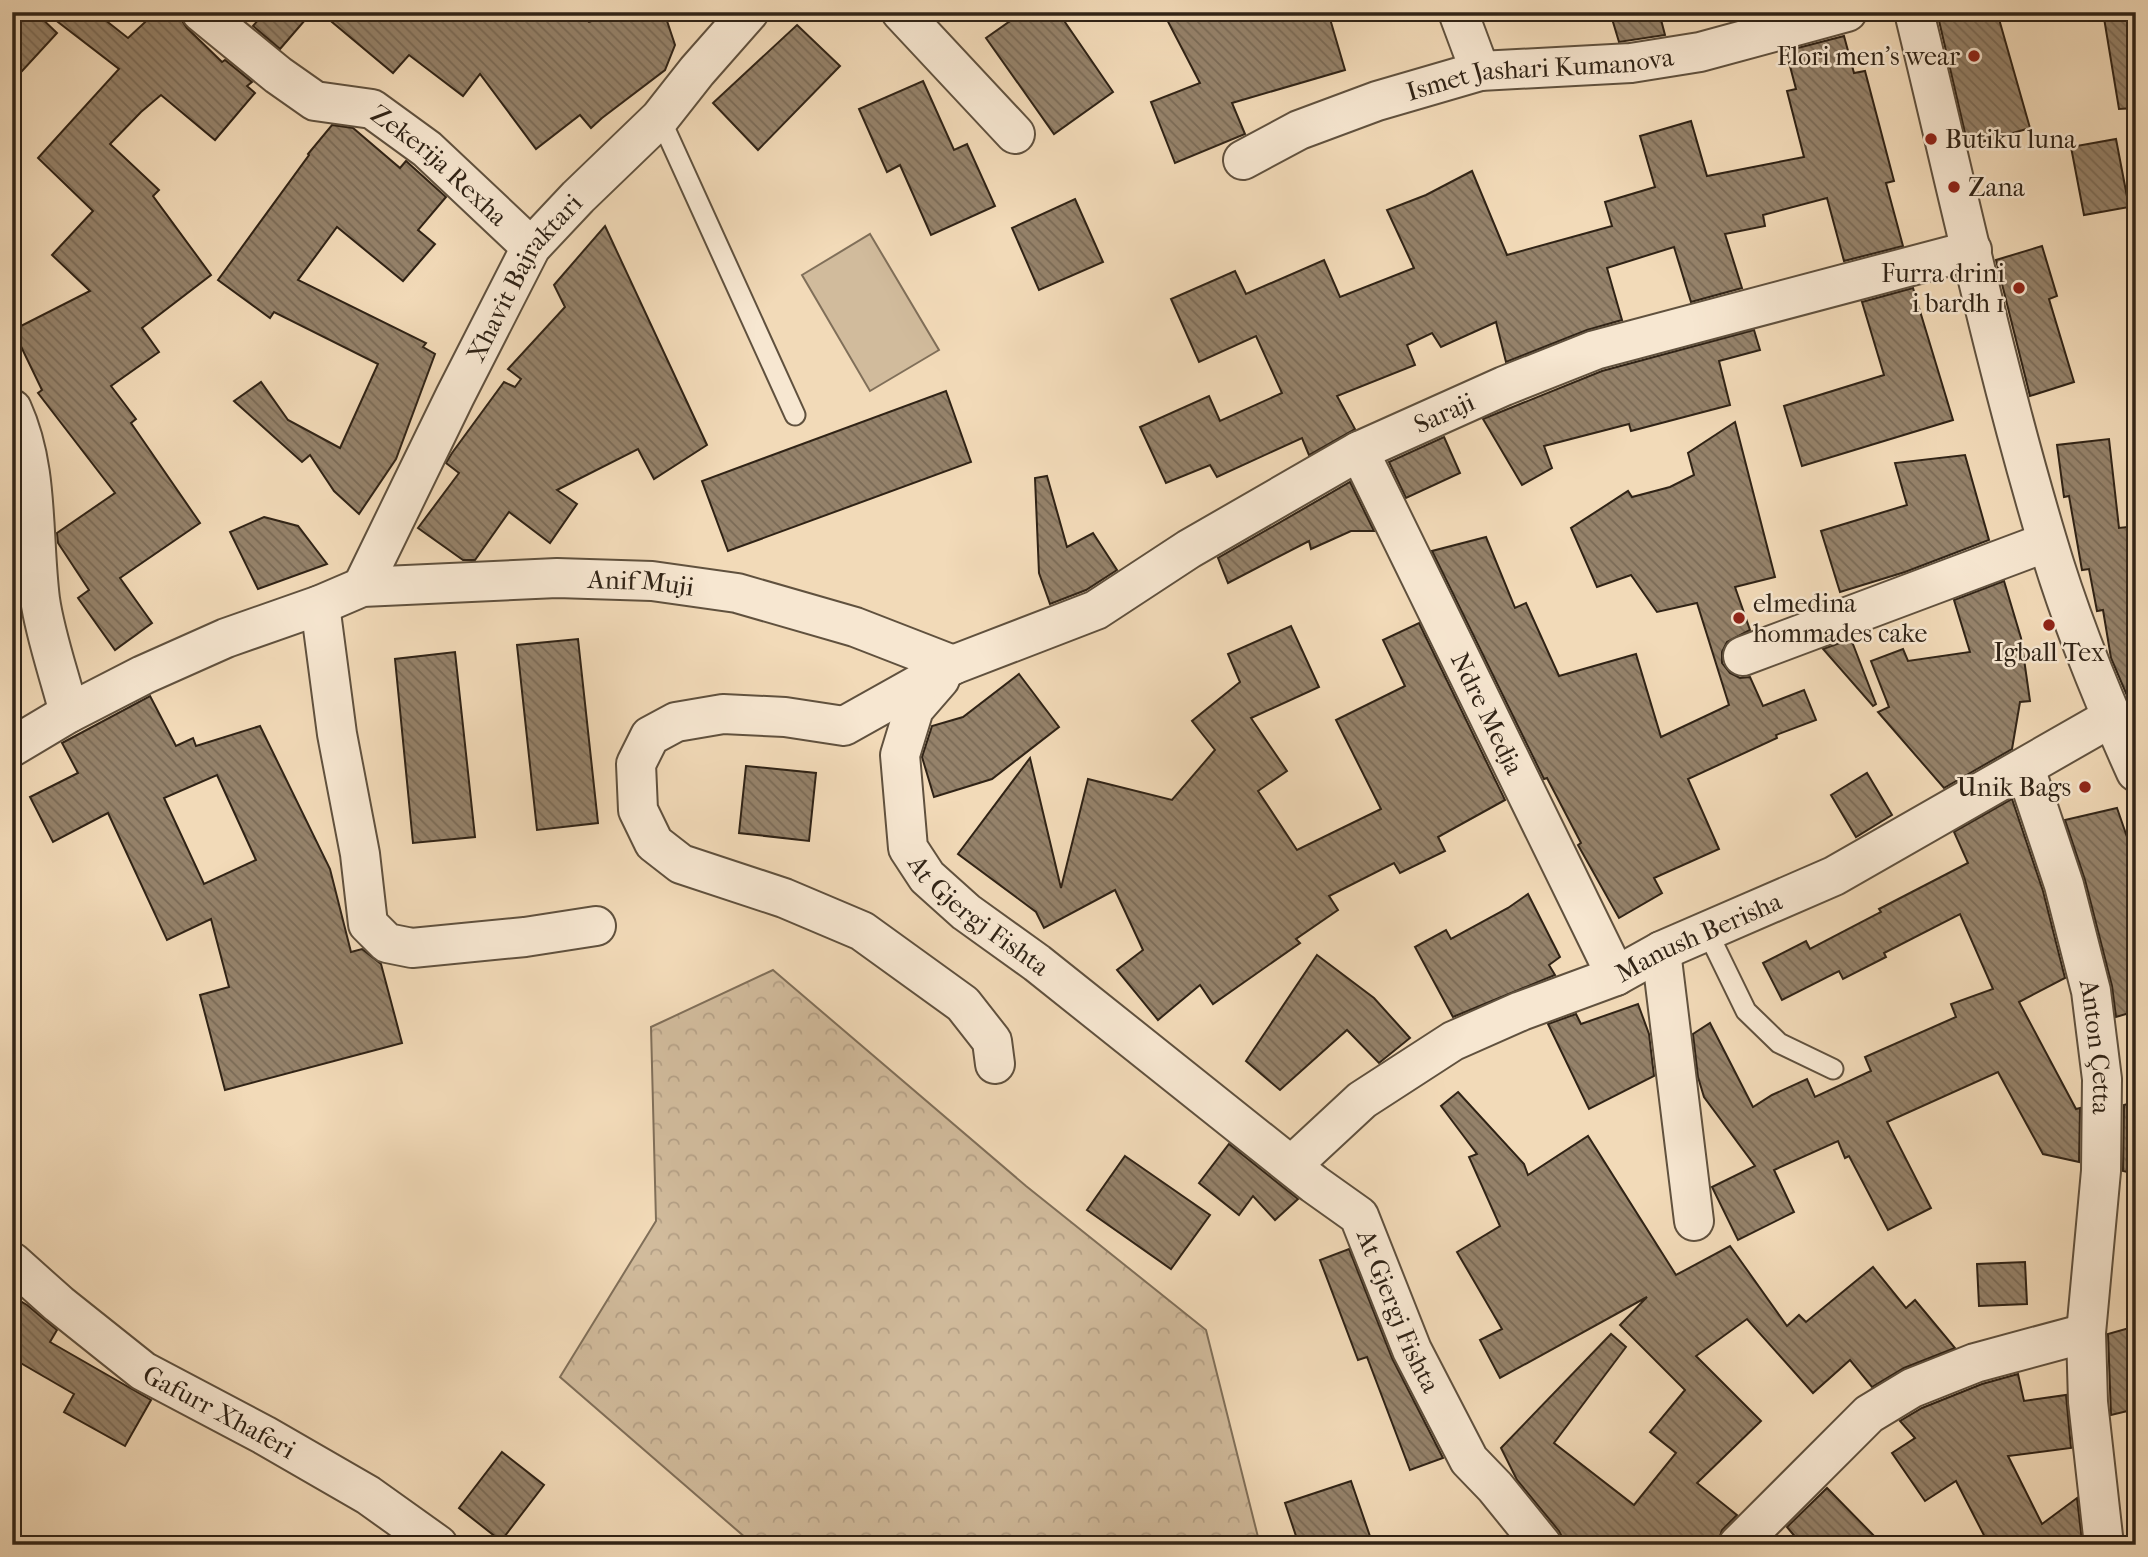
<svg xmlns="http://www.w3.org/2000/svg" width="2148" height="1557" font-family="'IM FELL French Canon',serif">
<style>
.forest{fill:url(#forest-crowns);stroke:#806f59;stroke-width:2}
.green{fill:#d1bb9c;stroke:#806f59;stroke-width:2}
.building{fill:url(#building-back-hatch);stroke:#302316;stroke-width:2;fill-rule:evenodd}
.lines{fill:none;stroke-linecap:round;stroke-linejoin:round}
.service-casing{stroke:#60513e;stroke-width:23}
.minor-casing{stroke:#60513e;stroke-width:42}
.tertiary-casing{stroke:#60513e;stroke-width:42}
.service{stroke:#f7e7d1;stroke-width:19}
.minor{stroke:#f7e7d1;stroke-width:38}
.tertiary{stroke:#f7e7d1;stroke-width:38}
.poi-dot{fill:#8f2418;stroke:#f7e7d1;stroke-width:2.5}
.labels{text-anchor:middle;stroke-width:5;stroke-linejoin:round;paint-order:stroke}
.poi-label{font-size:26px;fill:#302316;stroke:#f7e7d1;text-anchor:end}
.street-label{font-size:26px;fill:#302316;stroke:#f7e7d1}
</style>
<defs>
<pattern id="forest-crowns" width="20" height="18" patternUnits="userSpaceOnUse" patternTransform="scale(1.75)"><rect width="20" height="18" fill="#d1bb9c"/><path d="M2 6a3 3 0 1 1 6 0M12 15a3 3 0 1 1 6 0" fill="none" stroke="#b4a086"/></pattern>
<pattern id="building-back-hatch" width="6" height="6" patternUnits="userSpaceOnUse" patternTransform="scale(1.75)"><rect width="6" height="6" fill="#95826a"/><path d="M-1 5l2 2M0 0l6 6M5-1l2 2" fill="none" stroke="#7a6a56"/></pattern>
</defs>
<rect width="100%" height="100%" fill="#f2dab8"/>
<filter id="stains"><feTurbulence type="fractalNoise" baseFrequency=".00286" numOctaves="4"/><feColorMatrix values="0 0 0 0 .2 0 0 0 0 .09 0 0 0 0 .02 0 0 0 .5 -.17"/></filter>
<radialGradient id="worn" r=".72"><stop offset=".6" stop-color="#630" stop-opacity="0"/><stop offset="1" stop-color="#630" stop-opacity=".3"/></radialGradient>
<polygon class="forest" points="773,970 1026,1186 1206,1330 1260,1545 754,1545 560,1377 656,1221 651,1027"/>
<polygon class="green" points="870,234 939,350 870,391 802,275"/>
<g class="building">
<polygon points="12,12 35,12 57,33 12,82"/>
<polygon points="45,12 95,12 128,38 156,12 176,12 187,28 222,62 225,60 252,82 247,86 255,93 215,140 161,95 141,112 110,144 159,190 153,196 211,275 142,328 159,352 111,386 136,419 131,423 200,523 120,578 152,623 115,650 78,598 89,590 58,543 57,533 115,493 38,393 42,390 13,330 90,291 52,255 93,211 38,158 119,69"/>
<polygon points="265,12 312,12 280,49 253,26"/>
<polygon points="320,12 576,12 589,22 619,12 664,12 675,45 665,70 602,118 591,128 580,115 536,149 480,74 463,96 409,55 393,73"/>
<polygon points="1023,12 1058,12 1113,92 1054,134 986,38"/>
<polygon points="1163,12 1328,12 1345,70 1232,103 1245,134 1175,163 1151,102 1200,83"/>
<polygon points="1610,12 1659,12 1665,35 1619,42"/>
<polygon points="1937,12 1997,12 2030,128 1968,146"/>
<polygon points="2103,12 2136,12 2136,108 2119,109"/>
<polygon points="797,25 840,66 758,150 713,103"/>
<polygon points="1844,36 1854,73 1865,71 1894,181 1886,183 1903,246 1844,261 1827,198 1763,215 1765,226 1725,234 1742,288 1691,302 1674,247 1607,268 1622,320 1587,330 1506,362 1496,322 1441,347 1432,333 1407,345 1415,365 1337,396 1355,429 1309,455 1302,438 1217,477 1210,465 1166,483 1140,427 1209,396 1220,421 1282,393 1256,336 1199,362 1171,299 1235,271 1246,294 1324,260 1340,297 1414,268 1387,210 1426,195 1472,171 1507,255 1612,226 1605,202 1655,187 1640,136 1691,121 1707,176 1804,157 1787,91 1796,89 1786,51"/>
<polygon points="923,81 954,150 967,144 995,206 931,235 900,165 887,172 859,109"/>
<polygon points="332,125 353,128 400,168 406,161 446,197 418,230 435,244 403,281 337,227 298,280 426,343 423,347 435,354 396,459 359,514 334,491 310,455 302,462 234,401 261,382 288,420 340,448 378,364 274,312 270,318 218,280 309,155 308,154"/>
<polygon points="2116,139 2129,207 2084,215 2071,147"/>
<polygon points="1075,199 1103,262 1039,290 1012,228"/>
<polygon points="605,226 707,445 654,479 638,449 557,490 577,504 550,543 509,512 475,560 463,560 418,528 459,473 446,463 452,453 504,382 515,387 521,379 508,369 565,307 554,285"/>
<polygon points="2042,246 2057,296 2049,299 2074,382 2030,396 1996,260"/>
<polygon points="1913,288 1953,420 1802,466 1784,406 1884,375 1862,302"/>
<polygon points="1754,330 1760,350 1719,361 1730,405 1631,431 1629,424 1544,446 1552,468 1522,485 1483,419 1602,371"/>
<polygon points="946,391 971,462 728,551 702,481"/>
<polygon points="1735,422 1775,577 1735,587 1750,630 1727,642 1722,652 1722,663 1730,673 1740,678 1750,677 1763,706 1804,690 1816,720 1776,735 1777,738 1688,779 1719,849 1654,878 1662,893 1619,918 1578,845 1581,843 1547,778 1544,779 1432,551 1486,537 1515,608 1526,603 1559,676 1636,654 1661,737 1729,705 1697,603 1657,612 1631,575 1597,587 1571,528 1628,491 1632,497 1670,487 1694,475 1688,453"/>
<polygon points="1444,437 1460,473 1406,498 1389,462"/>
<polygon points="2109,439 2119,528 2136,526 2136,705 2131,705 2111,658 2103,610 2097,611 2089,569 2082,570 2069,496 2064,497 2057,445"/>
<polygon points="1965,455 1989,540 1905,572 1840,592 1821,531 1907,505 1895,463"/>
<polygon points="1047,476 1067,547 1093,533 1117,570 1086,590 1050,604 1039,573 1035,478"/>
<polygon points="1350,482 1374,531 1351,531 1311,549 1309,541 1228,583 1218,558"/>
<polygon points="264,517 298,526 327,564 258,589 230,532"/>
<polygon points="2004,581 2021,638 2030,701 2020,702 2012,749 1944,788 1878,712 1889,707 1871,661 1903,649 1908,661 1970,652 1954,600"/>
<polygon points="1419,623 1505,800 1438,837 1445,851 1400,873 1394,863 1329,896 1338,910 1296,939 1300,943 1213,1004 1200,985 1158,1020 1117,970 1143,950 1115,890 1044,928 1036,912 958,854 1030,758 1061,888 1088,779 1172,800 1215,750 1192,721 1240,682 1228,654 1291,626 1319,687 1251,718 1287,771 1258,791 1297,850 1381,809 1336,720 1405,686 1383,640"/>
<polygon points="578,639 598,823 537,830 517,645"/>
<polygon points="1851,639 1876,704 1873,706 1823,649"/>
<polygon points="455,652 475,837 413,843 395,659"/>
<polygon points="1019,674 1059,727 992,779 934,797 922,757 932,726 963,717"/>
<path d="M 150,696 L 176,746 L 193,738 L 196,746 L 260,726 L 330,869 L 351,952 L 362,949 L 381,964 L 402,1043 L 225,1090 L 200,995 L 229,987 L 211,919 L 167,940 L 108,813 L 53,842 L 30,797 L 78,773 L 62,743 ZM 217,775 L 256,860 L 204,884 L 164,798 Z"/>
<polygon points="746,766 816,773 809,841 739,833"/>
<polygon points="1867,773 1892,815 1856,837 1831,795"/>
<polygon points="2012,799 2043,891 2065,978 2019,1002 2076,1109 2080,1108 2079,1162 2043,1154 1998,1072 1887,1122 1931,1208 1888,1230 1849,1156 1845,1158 1838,1141 1774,1170 1794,1212 1738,1240 1712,1187 1755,1166 1704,1097 1698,1077 1693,1034 1710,1023 1753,1107 1772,1095 1807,1079 1815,1097 1871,1071 1865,1057 1956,1017 1951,1004 1993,989 1960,914 1884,953 1886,957 1843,979 1839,971 1782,1000 1763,963 1806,941 1810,949 1881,912 1879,909 1968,863 1954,832"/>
<polygon points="2117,808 2136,863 2136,1011 2116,1017 2112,986 2085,880 2065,820"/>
<polygon points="1528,894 1560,957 1549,965 1555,975 1453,1017 1415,947 1446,930 1451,939 1508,908"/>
<polygon points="1317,955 1374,998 1410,1038 1379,1063 1347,1030 1280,1090 1246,1061"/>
<polygon points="1638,1004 1649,1034 1654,1076 1589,1109 1548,1024 1576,1014 1581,1024"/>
<polygon points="1458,1092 1524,1164 1528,1175 1588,1136 1676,1275 1730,1246 1787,1326 1799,1315 1806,1322 1873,1267 1906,1308 1915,1300 1955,1348 1904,1368 1872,1387 1850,1360 1813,1393 1747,1319 1696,1356 1761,1421 1697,1483 1737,1515 1722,1530 1717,1545 1570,1545 1563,1539 1559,1531 1517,1480 1501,1448 1611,1334 1626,1347 1554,1443 1634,1505 1676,1453 1650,1432 1685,1390 1620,1325 1647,1297 1500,1378 1480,1340 1502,1329 1457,1252 1500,1226 1469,1157 1477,1154 1441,1106"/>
<polygon points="2131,1103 2136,1120 2136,1174 2123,1171 2124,1105"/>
<polygon points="1229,1144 1298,1199 1275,1220 1253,1196 1239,1215 1199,1183"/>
<polygon points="1125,1156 1210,1215 1171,1269 1087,1210"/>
<polygon points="1349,1249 1392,1358 1443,1458 1410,1470 1367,1357 1358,1360 1320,1260"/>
<polygon points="2025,1262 2027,1304 1979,1306 1977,1264"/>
<polygon points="12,1296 27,1305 57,1330 50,1342 151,1400 125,1446 64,1412 74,1394 12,1358"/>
<polygon points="2136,1326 2136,1409 2111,1415 2108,1334"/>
<polygon points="2018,1374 2024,1401 2066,1395 2071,1448 2008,1456 2042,1524 2077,1498 2082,1541 2076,1545 1989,1545 1956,1481 1925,1501 1892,1453 1915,1438 1900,1421 1922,1408 1982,1384"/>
<polygon points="502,1452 544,1485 501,1541 459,1508"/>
<polygon points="1351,1481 1373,1545 1299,1545 1285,1503"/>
<polygon points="1827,1488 1883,1545 1802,1545 1787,1527"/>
</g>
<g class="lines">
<g class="service-casing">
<g id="service">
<polyline points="660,118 795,415"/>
<polyline points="1707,931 1746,1011 1779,1043 1833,1069"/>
</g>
</g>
<g class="minor-casing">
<g id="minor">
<path id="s1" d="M 201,12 L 278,75 L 315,101 L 372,109 L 427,149 L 531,247"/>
<polyline points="901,12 1015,134"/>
<polyline points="1458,12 1480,71"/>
<path id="s2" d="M 1243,160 L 1299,130 L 1377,101 L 1480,71 L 1631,63 L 1700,52 L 1847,12"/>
<path d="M 12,409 C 39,468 32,535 40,599 C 45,635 60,677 69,713"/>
<path id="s3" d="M 1359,451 L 1616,976"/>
<path id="s4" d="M 362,587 L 455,396 L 531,247 L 578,197 L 660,118 L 697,71 L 749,12"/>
<polyline points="320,605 337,734 360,854 368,924 387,943 412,948 525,937 596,926"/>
<polyline points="1743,656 2047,542"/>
<path id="s5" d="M 940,679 L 914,709 L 900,755 L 908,848 L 927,877 L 966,912 L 1037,963 L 1314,1184 L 1359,1216 L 1412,1350 L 1469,1460 L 1495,1487 L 1542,1545"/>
<path id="s6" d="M 12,747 L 69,713 L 143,675 L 226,638 L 320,605 L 362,587 L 557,578 L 652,581 L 737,593 L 855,627 L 953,665"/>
<path id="s7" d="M 2025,768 L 2064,885 L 2091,991 L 2102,1079 L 2101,1171 L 2086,1333 L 2088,1402 L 2104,1545"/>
<polyline points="1661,951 1694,1221"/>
<path id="s8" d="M 995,1064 L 992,1041 L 963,1004 L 862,931 L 784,898 L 681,864 L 654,843 L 638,810 L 636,764 L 650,736 L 676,722 L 723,714 L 785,717 L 844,726 L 953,665 L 1096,610 L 1189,549 L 1359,451 L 1504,386 L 1595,350 L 1972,250"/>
<path id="s9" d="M 1292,1165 L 1362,1100 L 1453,1041 L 1521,1011 L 1616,976 L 1661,951 L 1834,876 L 2112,717"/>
<path id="s10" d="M 12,1262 L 59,1304 L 143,1371 L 264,1435 L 368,1495 L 438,1545"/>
<polyline points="1738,1545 1869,1414 1912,1388 1975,1363 2086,1333"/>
</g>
</g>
<g class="tertiary-casing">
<path id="tertiary" d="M 1914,12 C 1957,188 1995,366 2047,540 C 2070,619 2102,697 2136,772"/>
</g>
<use href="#service" class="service"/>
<use href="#minor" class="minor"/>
<use href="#tertiary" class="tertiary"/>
</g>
<g class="poi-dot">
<circle cx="1974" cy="56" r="7"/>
<circle cx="1931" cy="139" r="7"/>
<circle cx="1954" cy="187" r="7"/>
<circle cx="2019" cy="288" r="7"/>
<circle cx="1739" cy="618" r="7"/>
<circle cx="2049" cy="625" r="7"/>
<circle cx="2085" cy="787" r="7"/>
</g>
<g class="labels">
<g class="poi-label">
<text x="1960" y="65">Flori men's wear</text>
<text x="1945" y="148" text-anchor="start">Butiku luna</text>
<text x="1968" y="196" text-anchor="start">Zana</text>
<text x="2005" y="282">Furra drini<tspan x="2005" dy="30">i bardh 1</tspan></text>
<text x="1753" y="612" text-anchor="start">elmedina<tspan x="1753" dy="30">hommades cake</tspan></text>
<text x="2049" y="661" text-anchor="middle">Igball Tex</text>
<text x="2071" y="796">Unik Bags</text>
</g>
<g class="street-label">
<text dy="9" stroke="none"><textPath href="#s2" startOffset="313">Ismet Jashari Kumanova</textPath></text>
<text dy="9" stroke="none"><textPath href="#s1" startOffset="290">Zekerija Rexha</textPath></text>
<text dy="9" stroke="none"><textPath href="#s4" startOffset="350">Xhavit Bajraktari</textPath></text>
<text dy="9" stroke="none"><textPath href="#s8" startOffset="1414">Saraji</textPath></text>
<text dy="9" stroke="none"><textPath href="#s6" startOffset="665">Anif Muji</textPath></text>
<text dy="9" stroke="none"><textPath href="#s3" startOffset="292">Ndre Medja</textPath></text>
<text dy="9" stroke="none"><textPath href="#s5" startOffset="280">At Gjergj Fishta</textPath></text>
<text dy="9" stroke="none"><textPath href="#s9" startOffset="471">Manush Berisha</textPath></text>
<text dy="9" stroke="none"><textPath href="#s7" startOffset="289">Anton Çetta</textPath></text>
<text dy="9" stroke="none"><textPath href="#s5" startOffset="868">At Gjergj Fishta</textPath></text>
<text dy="9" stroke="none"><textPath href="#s10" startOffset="257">Gafurr Xhaferi</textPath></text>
</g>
</g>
<rect width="2148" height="1557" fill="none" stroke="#f2dab8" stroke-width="42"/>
<rect x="14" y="14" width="2120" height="1529" fill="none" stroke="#302316" stroke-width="3.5"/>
<rect x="21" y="21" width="2106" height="1515" fill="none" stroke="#302316" stroke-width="2"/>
<rect width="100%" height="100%" filter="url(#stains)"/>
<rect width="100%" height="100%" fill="url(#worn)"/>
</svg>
